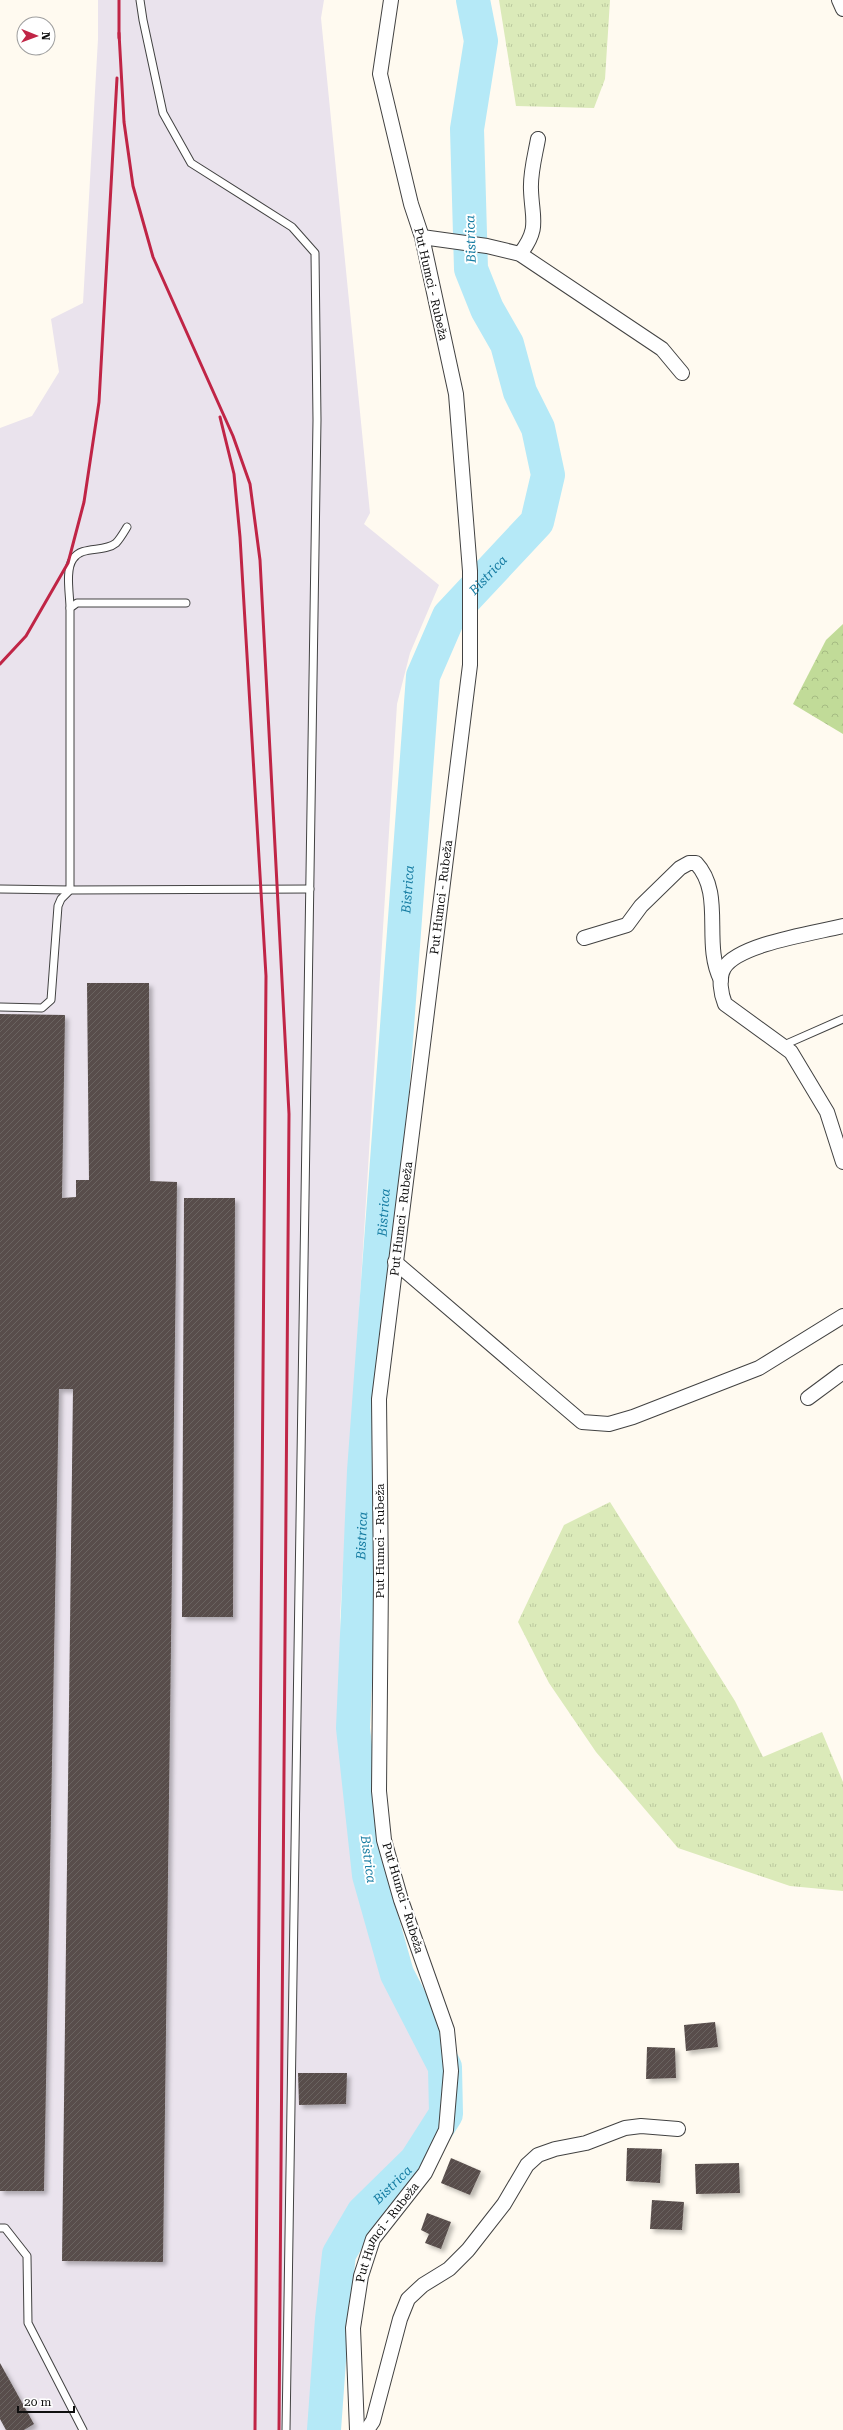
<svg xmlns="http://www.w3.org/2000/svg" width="843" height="2430" font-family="'Roboto Serif',serif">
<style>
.industrial{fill:#eae3ed}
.grass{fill:url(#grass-tufts)}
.forest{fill:url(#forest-crowns)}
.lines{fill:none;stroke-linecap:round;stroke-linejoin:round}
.river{stroke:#b5e9f7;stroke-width:34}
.building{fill:url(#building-hatch);filter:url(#shadow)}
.service-casing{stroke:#424242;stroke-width:9}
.minor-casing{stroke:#424242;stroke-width:16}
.service{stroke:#fff;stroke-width:7}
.minor{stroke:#fff;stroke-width:14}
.rail{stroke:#c02546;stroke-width:3}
.labels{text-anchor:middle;stroke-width:4;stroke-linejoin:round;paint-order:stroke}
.street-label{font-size:12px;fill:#0f0f0f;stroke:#fff}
.water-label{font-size:13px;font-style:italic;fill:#167ca2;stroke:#fff}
</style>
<defs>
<pattern id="grass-tufts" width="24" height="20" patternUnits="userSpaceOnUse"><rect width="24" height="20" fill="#dbeab9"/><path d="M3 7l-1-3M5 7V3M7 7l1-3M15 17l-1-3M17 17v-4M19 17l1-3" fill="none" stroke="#bbc89e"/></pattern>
<pattern id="forest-crowns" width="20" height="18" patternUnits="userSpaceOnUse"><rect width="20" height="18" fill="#c1db98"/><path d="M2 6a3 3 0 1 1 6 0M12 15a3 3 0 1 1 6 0" fill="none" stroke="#a5bb82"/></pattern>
<pattern id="building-hatch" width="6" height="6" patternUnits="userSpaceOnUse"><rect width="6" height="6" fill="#584e4b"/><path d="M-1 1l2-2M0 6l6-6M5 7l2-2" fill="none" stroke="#6b6361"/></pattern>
<filter id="shadow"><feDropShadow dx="3.5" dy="3.5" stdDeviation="2" flood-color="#0004"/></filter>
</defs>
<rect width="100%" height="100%" fill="#fffaf0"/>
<polygon class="industrial" points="98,0 324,0 321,18 370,513 364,524 439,585 410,653 397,704 340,1617 346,1749 356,1867 390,1976 430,2054 436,2089 430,2127 407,2160 359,2196 331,2252 316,2430 0,2430 0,428 32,416 59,372 51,319 83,303 98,39"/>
<g class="grass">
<polygon points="499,0 610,0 605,79 594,108 516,106"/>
<polygon points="610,1502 735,1701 763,1757 822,1732 843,1782 843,1891 790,1886 678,1848 596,1752 549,1683 518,1622 564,1525"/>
</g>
<polygon class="forest" points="843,624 843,734 793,704 826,640"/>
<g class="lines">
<path class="river" id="s1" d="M 324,2430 L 332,2319 L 339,2254 L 363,2213 L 416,2161 L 446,2114 L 445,2067 L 397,1974 L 369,1875 L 353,1728 L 364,1471 L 423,676 L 449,616 L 537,522 L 548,475 L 538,428 L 520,392 L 507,344 L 487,309 L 471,269 L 467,129 L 481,41 L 473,0"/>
</g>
<g class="building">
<polygon points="87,983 149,983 150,1181 177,1182 163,2262 62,2261 73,1389 59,1389 44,2191 0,2191 0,1014 65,1015 62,1198 76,1197 76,1180 89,1180"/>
<polygon points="184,1198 235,1198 233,1617 182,1617"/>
<polygon points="715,2022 718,2047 686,2051 684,2025"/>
<polygon points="647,2047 675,2048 676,2078 646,2079"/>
<polygon points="298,2073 347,2073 346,2104 299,2105"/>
<polygon points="627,2148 662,2149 660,2183 626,2181"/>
<polygon points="451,2158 481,2171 470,2195 441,2183"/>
<polygon points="739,2163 740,2193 696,2194 695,2164"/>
<polygon points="652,2200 684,2202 682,2230 650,2229"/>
<polygon points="427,2213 451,2222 441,2249 425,2243 429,2234 421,2230"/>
<polygon points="0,2363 34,2424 24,2430 6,2430 0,2419"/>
</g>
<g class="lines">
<g class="service-casing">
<g id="service">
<polyline points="140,0 143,20 163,113 191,163 292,227 315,253 317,420 286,2430"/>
<path d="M 70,608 C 70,595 65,570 73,559 C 82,545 104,553 116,543 C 120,539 124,532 127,527"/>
<polyline points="0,889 70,890 70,608 77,603 186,603"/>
<polyline points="0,1007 42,1008 51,1000 58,906 61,899 70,890 310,889"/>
<polyline points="784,1045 843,1019"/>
<polyline points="0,2228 5,2228 27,2256 28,2323 83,2430"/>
</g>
</g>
<g class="minor-casing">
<g id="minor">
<polyline points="839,0 843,9"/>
<polyline points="422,237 487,246 520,254 662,349 682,373"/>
<path d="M 520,254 C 540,228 532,219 531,190 C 530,173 535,156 538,139"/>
<path d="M 843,926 C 815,933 738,944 724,968 C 718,978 721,994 725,1004 L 791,1052 L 827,1112 L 843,1162"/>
<path d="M 584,938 L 627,925 L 641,906 L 680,868 L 689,863 L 696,863 C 725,894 702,943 721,980"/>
<polyline points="395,1262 582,1422 609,1424 633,1417 759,1368 843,1316"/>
<polyline points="808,1398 843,1372"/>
<path id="s2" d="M 357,2430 L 353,2328 L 361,2276 L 373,2239 L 425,2173 L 446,2130 L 451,2071 L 447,2030 L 401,1900 L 384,1840 L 379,1791 L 381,1579 L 379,1399 L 470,665 L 470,571 L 456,394 L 422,237 L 411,204 L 380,74 L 391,0"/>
<polyline points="367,2430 373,2421 400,2319 408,2299 423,2285 449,2269 468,2250 504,2204 527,2165 538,2155 555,2149 586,2143 625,2128 641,2126 678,2129"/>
</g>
</g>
<use href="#service" class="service"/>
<use href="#minor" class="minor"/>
<g class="rail">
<polyline points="119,33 124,122 133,186 153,257 233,436 250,484 260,560 289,1114 279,2430"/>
<polyline points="119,38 119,0"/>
<polyline points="220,417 234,474 240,537 266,976 255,2430"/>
<polyline points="0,664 26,636 68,563 84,502 99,402 117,78"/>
</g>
</g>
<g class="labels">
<g class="street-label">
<text transform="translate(431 284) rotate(77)" y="4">Put Humci - Rubeža</text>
<text dy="4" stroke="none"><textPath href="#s2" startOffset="1573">Put Humci - Rubeža</textPath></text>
<text dy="4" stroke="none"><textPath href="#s2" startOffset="1249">Put Humci - Rubeža</textPath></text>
<text transform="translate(380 1541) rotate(-90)" y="4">Put Humci - Rubeža</text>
<text transform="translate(403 1898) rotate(73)" y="4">Put Humci - Rubeža</text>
<text dy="4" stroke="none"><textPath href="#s2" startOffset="206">Put Humci - Rubeža</textPath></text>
</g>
<g class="water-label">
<text transform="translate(470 239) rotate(-92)" y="5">Bistrica</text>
<text dy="5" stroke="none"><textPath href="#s1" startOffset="1933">Bistrica</textPath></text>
<text dy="5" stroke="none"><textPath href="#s1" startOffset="1597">Bistrica</textPath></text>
<text dy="5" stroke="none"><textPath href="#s1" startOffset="1273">Bistrica</textPath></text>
<text dy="5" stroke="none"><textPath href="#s1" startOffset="949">Bistrica</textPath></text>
<text transform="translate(369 1859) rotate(82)" y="5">Bistrica</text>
<text dy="5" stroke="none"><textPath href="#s1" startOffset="265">Bistrica</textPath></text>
</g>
</g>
<g transform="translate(36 36) rotate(91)"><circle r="19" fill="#ffffff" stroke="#9f9f9f"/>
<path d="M0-3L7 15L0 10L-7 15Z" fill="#c02546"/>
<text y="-6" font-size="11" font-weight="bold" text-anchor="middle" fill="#0f0f0f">N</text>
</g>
<path d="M18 2406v6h56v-6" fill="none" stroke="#0f0f0f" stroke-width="2"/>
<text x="24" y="2406" font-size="12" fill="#0f0f0f" stroke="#ffffff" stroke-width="3" paint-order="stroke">20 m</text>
</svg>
